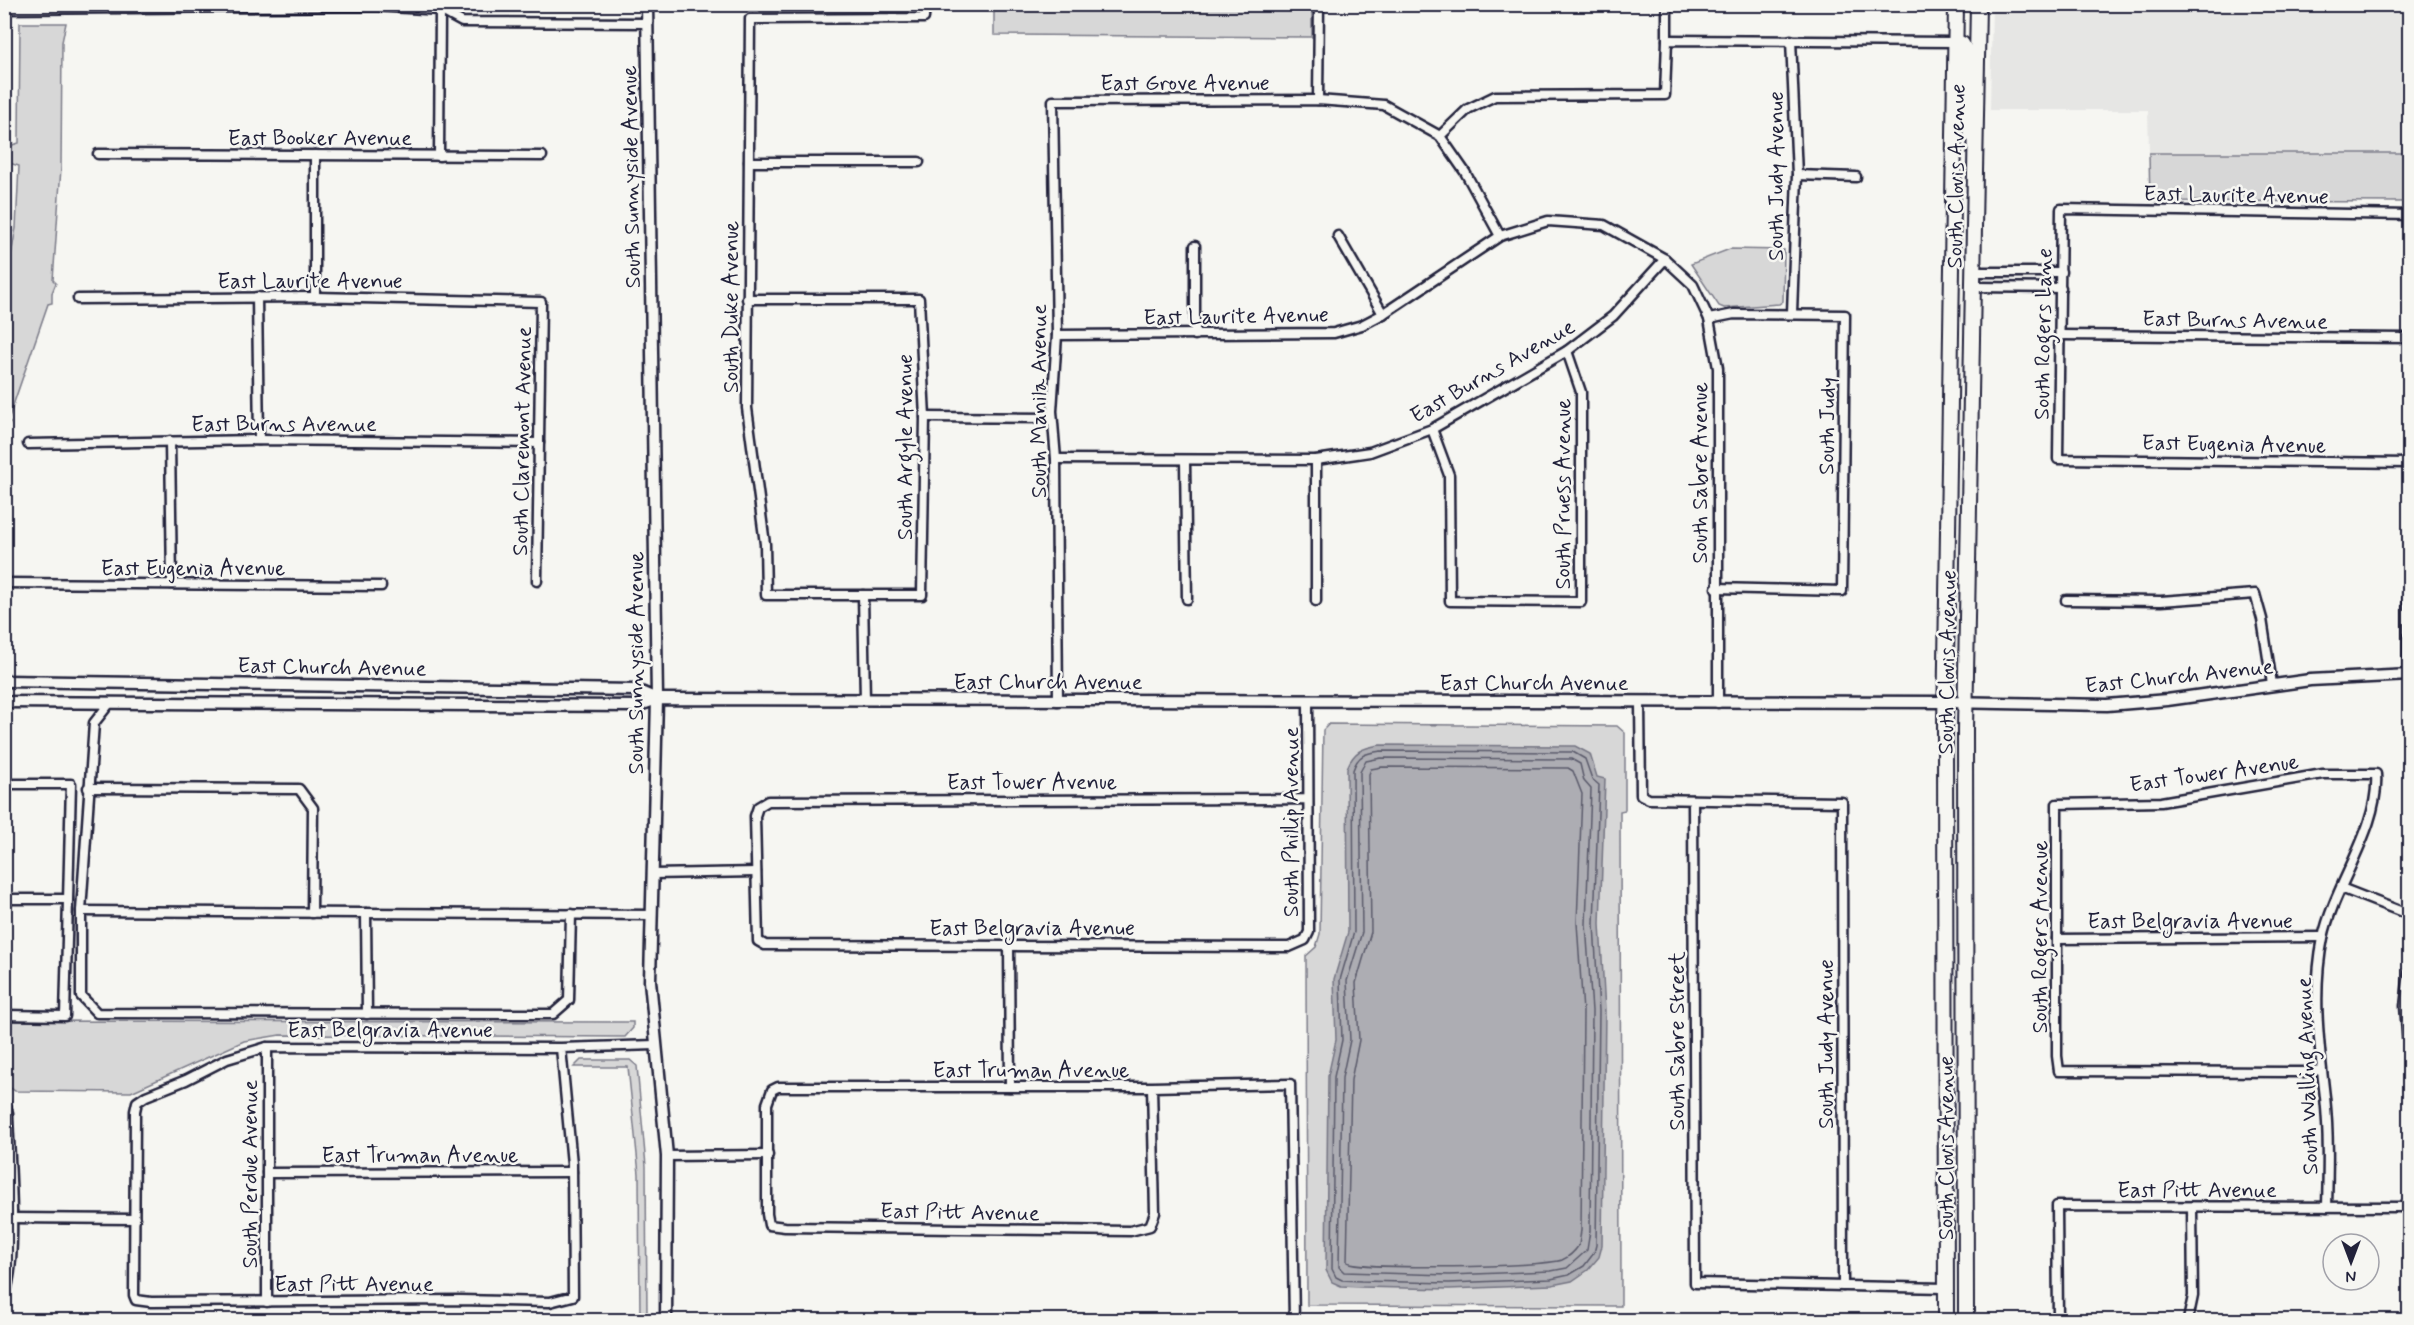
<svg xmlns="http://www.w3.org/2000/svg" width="2414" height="1325" font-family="Mynerve,sans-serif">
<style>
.built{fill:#e6e6e4}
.green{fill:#d7d7d7;stroke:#7c7c89;stroke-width:1.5}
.water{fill:#adadb3;stroke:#757583;stroke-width:1.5}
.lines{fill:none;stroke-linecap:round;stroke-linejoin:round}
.shore{stroke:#5a5a6b;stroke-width:1.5}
.minor-casing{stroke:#22223b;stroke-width:13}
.tertiary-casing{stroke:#22223b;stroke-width:15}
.primary-casing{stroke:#22223b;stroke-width:18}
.minor{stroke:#f6f6f2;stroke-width:8}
.tertiary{stroke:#f6f6f2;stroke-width:10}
.primary{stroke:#f6f6f2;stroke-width:14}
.labels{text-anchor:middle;stroke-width:5;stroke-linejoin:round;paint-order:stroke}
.street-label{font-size:22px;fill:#22223b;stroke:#f6f6f2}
</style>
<rect width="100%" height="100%" fill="#f6f6f2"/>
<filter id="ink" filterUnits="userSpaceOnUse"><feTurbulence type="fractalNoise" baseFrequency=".0167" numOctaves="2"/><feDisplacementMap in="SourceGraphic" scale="12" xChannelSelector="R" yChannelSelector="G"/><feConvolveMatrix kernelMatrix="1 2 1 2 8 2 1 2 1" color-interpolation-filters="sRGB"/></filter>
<g filter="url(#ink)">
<polygon class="built" points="1992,5 2404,5 2405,153 2149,153 2148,110 1990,110"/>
<g class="green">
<polygon points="994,5 1312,5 1312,37 994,35"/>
<polygon points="20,23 66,23 62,42 61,168 53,280 56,283 52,293 52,303 48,304 8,420 10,423 5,432 5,288 16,228 19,166 6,162 6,147 19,143"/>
<polygon points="2149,153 2409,153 2409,202 2150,201"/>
<polygon points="1730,249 1784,250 1783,301 1779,304 1724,308 1719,306 1691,264"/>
<polygon points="1329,724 1617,726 1625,733 1625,810 1620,811 1621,1306 1307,1305 1306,956 1316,947 1320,934 1323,730"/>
<polygon points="4,1021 633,1022 633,1028 625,1037 280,1035 244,1041 131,1092 15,1091 5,1084"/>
<polygon points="581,1060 630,1060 637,1066 646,1166 647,1320 640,1320 639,1174 628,1067 574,1067"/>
</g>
<path class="water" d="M 1380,745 L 1575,746 L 1590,754 L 1597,777 L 1605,779 L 1600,924 L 1605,1011 L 1602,1246 L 1599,1257 L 1588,1270 L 1572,1281 L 1552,1285 L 1449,1289 L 1360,1287 L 1341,1286 L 1332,1282 L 1326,1270 L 1328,1076 L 1336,1040 L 1334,979 L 1348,932 L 1347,768 C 1354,751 1362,748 1380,745 Z"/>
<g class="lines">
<g class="shore">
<path d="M 1381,751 L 1573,752 L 1585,759 L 1592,779 L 1599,785 L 1594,924 L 1599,1011 L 1596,1245 L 1594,1253 L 1584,1266 L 1569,1275 L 1551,1279 L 1449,1283 L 1361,1281 L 1342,1280 L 1336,1277 L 1332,1269 L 1334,1077 L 1342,1040 L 1340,980 L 1354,932 L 1353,770 C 1358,755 1365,753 1381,751 Z"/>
<polygon points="1381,758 1571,759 1580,764 1584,781 1591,789 1586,924 1592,1011 1590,1231 1587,1250 1567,1268 1551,1271 1449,1275 1344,1272 1339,1267 1342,1078 1350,1040 1347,981 1362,932 1360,772 1366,761"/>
<path d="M 1382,767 L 1568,768 L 1573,771 L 1582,794 L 1577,923 L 1583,1012 L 1581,1230 L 1579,1245 C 1575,1251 1569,1257 1562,1260 C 1542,1267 1362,1270 1347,1262 L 1351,1080 L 1359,1040 L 1356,983 L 1371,932 L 1369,774 L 1371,769 Z"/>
</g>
<g class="minor-casing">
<g id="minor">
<polyline points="458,4 440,10 462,22 648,23"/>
<polyline points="4,9 374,6 440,10 439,156"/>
<polyline points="1667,40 1667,4"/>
<polyline points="1791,40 1797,175 1792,313"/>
<polyline points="1318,100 1319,4"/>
<polyline points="1440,136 1468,109 1495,96 1665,95 1667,40 1955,42"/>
<polyline points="98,154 542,156"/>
<polyline points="749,162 919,162"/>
<polyline points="1797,175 1856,177"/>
<polyline points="2410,215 2061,209 2058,459 2410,463"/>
<polyline points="1338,236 1383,314"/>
<polyline points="1195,246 1195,335"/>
<polyline points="1975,272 2061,272"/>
<polyline points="1975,287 2061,288"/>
<polyline points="257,297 259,440"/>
<polyline points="315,297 315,155"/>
<polyline points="78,299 315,297 541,302 537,581"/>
<polyline points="747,299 919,299 925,417 922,595 766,595 765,544 747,408 750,19 924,18 925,4"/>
<polyline points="1709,319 1734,314 1845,315 1842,591 1716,588"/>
<polyline points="1057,335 1334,333 1362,325 1383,314 1500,236 1548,221 1604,225 1665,259 1693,285 1709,319 1718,368 1718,703"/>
<polyline points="2060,335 2410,338"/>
<polyline points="925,417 1052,418"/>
<polyline points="1432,429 1449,475 1450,601 1581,602 1581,392 1567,351"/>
<polyline points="170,441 172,584"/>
<polyline points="28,444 259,440 539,443"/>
<polyline points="1056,459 1316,460 1370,452 1432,429 1567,351 1613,316 1665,259"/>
<polyline points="1316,460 1316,601"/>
<polyline points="1185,462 1187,599"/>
<polyline points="4,583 381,586"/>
<polyline points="863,595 865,700"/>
<polyline points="2066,600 2161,601 2255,594 2262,619 2272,684"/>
<polyline points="2408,675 2408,569"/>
<polyline points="1058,701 1056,459 1052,411 1057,335 1053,101 1318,100 1384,105 1440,136 1465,172 1500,236"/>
<polyline points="1308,702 1309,932 1305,940 1289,947 765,945 758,941 755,816 758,807 768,801 1308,799"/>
<polyline points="1640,702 1641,795 1649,799 1842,802 1843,1286"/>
<polyline points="109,704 94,723 81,911 81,996 97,1013 553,1014 569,1000 571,914"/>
<polyline points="4,784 71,784 65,1016 4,1015"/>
<polyline points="88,788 299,789 313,808 312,913"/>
<polyline points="1693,800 1695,1283 1946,1288"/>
<polyline points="653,874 756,872"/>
<polyline points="2341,888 2410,915"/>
<polyline points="4,899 68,899"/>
<polyline points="81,911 652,915"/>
<polyline points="366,913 367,1014"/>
<polyline points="2057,939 2323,937"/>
<polyline points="1009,945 1010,1087"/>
<polyline points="2410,964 2405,1006 2410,1073"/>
<polyline points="267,1047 267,1302"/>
<polyline points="561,1048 572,1164 573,1296 550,1302 460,1300 151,1302 136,1300 134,1295 135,1111 137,1102 146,1096 186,1080 227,1059 267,1047 561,1048 655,1045"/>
<path d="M 2321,1070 L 2303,1072 L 2059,1071 L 2057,1056 L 2057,804 L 2161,802 L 2323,774 L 2376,774 C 2380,828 2334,885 2323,938 C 2312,991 2319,1044 2325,1097 C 2329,1134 2328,1170 2327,1207"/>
<polyline points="1152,1087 1155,1213 1150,1226 1130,1231 785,1227 769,1225 767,1214 767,1104 772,1090 778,1087 1152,1087 1290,1084 1294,1320"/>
<path d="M 4,1099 L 8,1113 C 9,1157 19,1261 4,1297"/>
<polyline points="667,1156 768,1155"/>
<polyline points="267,1173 572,1172"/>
<polyline points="11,1218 135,1219"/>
<polyline points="2058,1320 2057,1206 2410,1207"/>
<polyline points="2188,1320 2193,1296 2192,1208"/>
</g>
</g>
<g class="tertiary-casing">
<g id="tertiary">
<polyline points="647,4 657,699 650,981 667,1156 666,1320"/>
<polyline points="4,681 636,690 657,699"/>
<polyline points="4,702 637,706 657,699 1945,702 2107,705 2167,700 2310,680 2410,675"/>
</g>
</g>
<g class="primary-casing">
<g id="primary">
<polyline points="1955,42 1962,44 1967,54 1968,124 1972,135"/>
<polyline points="1946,1320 1945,729 1956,4"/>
<polyline points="1966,1320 1965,730 1978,4"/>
</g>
</g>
<use href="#minor" class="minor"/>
<use href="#tertiary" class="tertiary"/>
<use href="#primary" class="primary"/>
</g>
</g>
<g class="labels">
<g class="street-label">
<text x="1185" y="90">East Grove Avenue</text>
<text x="320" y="145">East Booker Avenue</text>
<text transform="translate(1775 176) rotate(-90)" y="8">South Judy Avenue</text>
<text transform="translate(1955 176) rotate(-89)" y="8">South Clovis Avenue</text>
<text transform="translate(630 177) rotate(-91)" y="8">South Sunnyside Avenue</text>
<text transform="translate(2236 194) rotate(1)" y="8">East Laurite Avenue</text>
<text x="310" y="288">East Laurite Avenue</text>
<text transform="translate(730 307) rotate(-90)" y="8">South Duke Avenue</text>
<text transform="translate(1236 315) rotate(-1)" y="8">East Laurite Avenue</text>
<text transform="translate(2235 319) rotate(1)" y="8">East Burns Avenue</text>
<text transform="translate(2042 334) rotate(-89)" y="8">South Rogers Lane</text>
<text transform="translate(1492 370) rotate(-30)" y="8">East Burns Avenue</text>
<text transform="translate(1038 401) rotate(-90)" y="8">South Manila Avenue</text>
<text x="284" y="431">East Burns Avenue</text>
<text transform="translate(1826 426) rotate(-89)" y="8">South Judy</text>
<text transform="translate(521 441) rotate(-89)" y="8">South Claremont Avenue</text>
<text transform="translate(2234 443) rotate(1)" y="8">East Eugenia Avenue</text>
<text transform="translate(904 447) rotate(-90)" y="8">South Argyle Avenue</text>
<text transform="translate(1699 473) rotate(-90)" y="8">South Sabre Avenue</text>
<text transform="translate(1562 494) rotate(-90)" y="8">South Pruess Avenue</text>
<text x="193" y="575">East Eugenia Avenue</text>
<text transform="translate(1946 662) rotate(-89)" y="8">South Clovis Avenue</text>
<text transform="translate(635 663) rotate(-90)" y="8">South Sunnyside Avenue</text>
<text transform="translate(332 666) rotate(1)" y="8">East Church Avenue</text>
<text transform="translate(2179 675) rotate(-6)" y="8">East Church Avenue</text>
<text x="1048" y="689">East Church Avenue</text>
<text x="1534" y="690">East Church Avenue</text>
<text transform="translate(2214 772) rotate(-8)" y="8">East Tower Avenue</text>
<text x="1032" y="789">East Tower Avenue</text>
<text transform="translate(1290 822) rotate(-90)" y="8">South Phillip Avenue</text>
<text x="2190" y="928">East Belgravia Avenue</text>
<text x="1032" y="935">East Belgravia Avenue</text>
<text transform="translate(2039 937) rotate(-90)" y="8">South Rogers Avenue</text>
<text x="390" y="1037">East Belgravia Avenue</text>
<text transform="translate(1676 1041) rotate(-90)" y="8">South Sabre Street</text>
<text transform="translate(1825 1044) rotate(-90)" y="8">South Judy Avenue</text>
<text x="1031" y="1077">East Truman Avenue</text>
<text transform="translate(2306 1076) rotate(-92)" y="8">South Walling Avenue</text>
<text transform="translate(1945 1148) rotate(-90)" y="8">South Clovis Avenue</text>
<text x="420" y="1162">East Truman Avenue</text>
<text transform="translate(249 1174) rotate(-90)" y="8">South Perdue Avenue</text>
<text x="2197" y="1197">East Pitt Avenue</text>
<text transform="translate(960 1211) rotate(1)" y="8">East Pitt Avenue</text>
<text x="354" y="1291">East Pitt Avenue</text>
</g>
</g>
<rect width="2414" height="1325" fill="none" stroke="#f6f6f2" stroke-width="24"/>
<rect x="12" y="12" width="2390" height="1301" fill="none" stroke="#22223b" stroke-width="2" filter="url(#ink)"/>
<g transform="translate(2351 1262) rotate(180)"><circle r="28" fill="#f6f6f2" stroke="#a1a1a9" stroke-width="1.5"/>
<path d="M0-4.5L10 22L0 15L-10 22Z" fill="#22223b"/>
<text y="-9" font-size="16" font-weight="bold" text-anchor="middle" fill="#22223b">N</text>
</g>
</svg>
